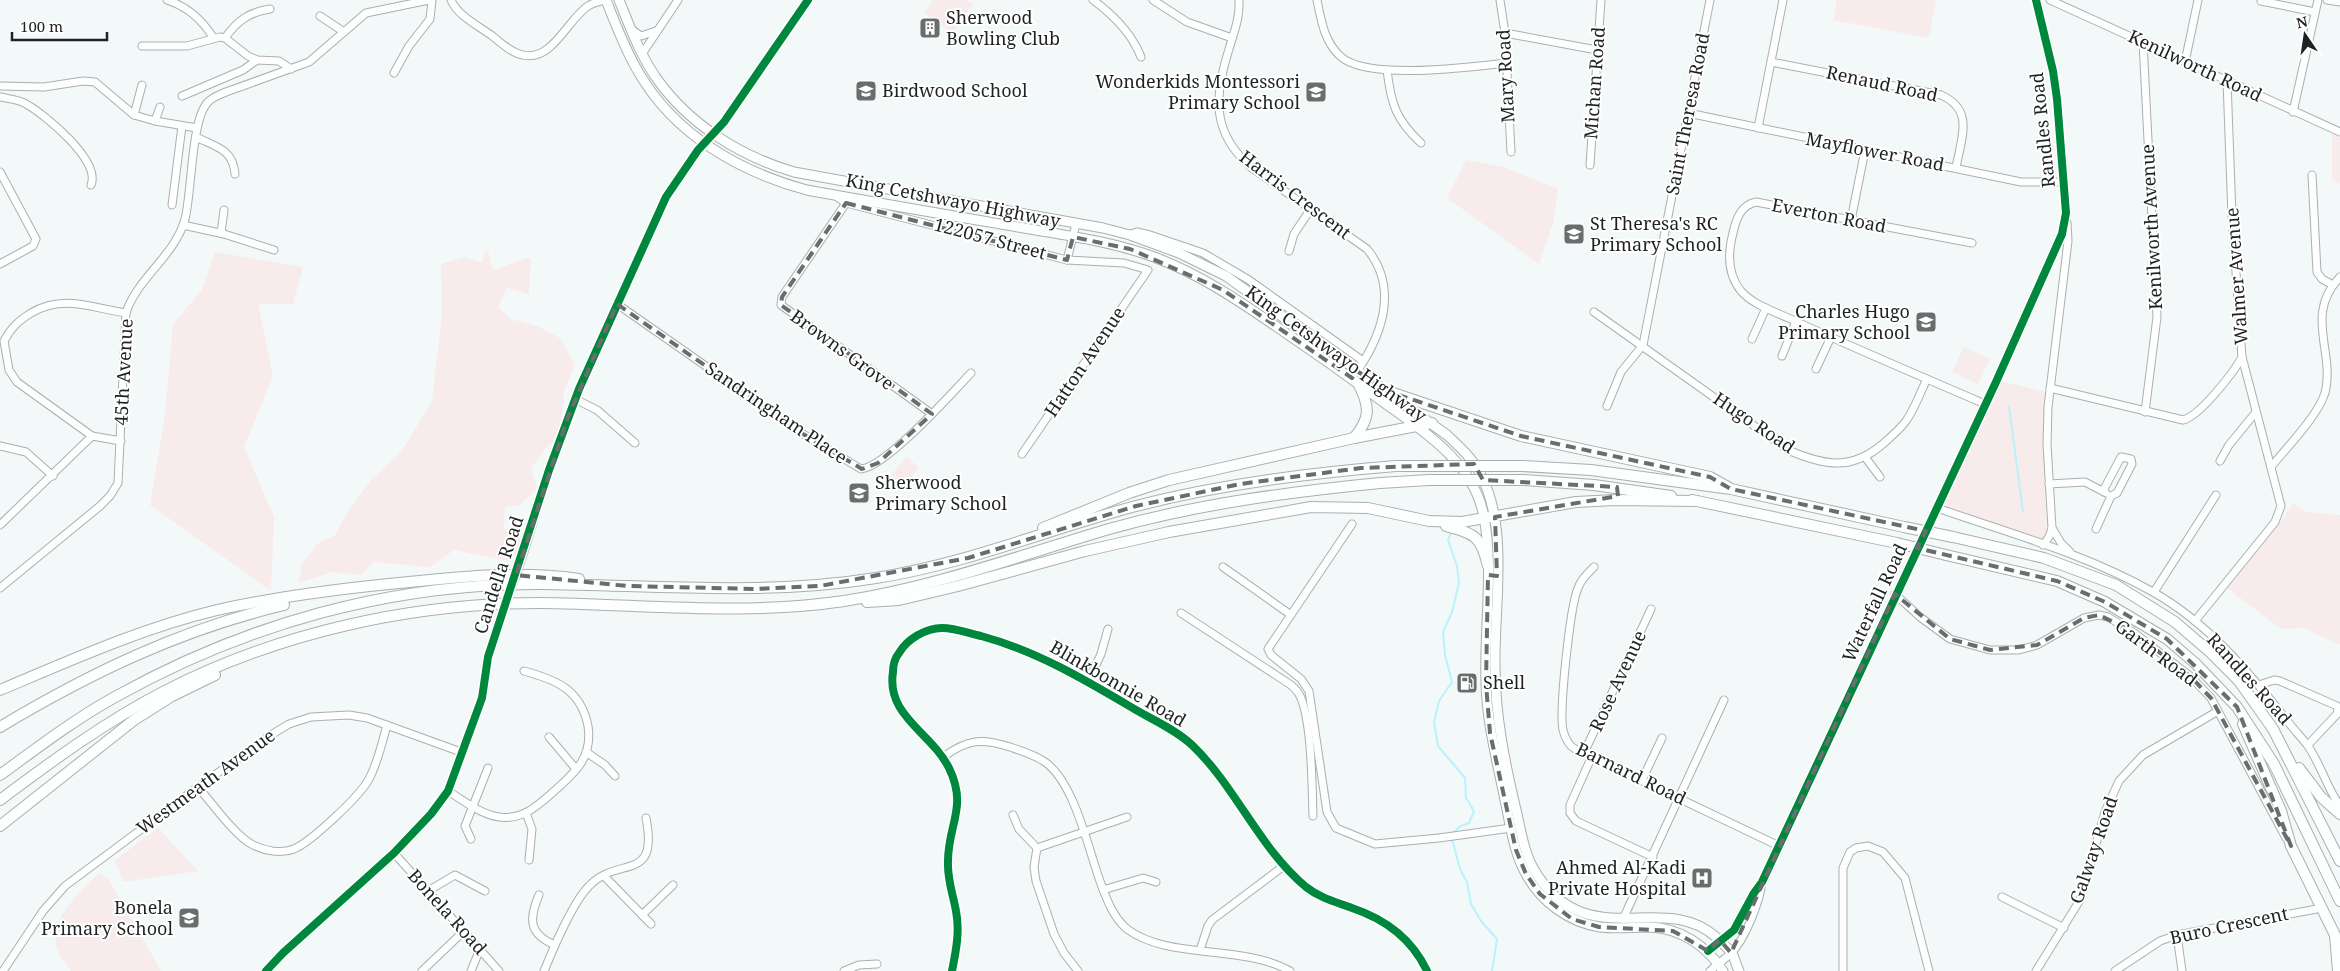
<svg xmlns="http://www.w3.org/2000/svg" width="2340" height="971" font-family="'Noto Serif',serif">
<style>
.green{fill:#f7eceb}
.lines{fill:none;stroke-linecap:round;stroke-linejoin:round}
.stream{stroke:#baf2fc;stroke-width:2}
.minor-casing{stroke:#acafb0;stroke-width:9}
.major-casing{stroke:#acafb0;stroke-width:11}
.highway-casing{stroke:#acafb0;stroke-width:12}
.minor{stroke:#fdfefe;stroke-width:7}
.major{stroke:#fdfefe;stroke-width:9}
.highway{stroke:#fdfefe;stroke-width:10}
.minor-bridge-casing{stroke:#acafb0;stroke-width:9;stroke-linecap:butt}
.highway-bridge-casing{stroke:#acafb0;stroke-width:12;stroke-linecap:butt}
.minor-bridge{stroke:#fdfefe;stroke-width:7}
.highway-bridge{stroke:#fdfefe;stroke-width:10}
.cycleway-casing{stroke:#fff;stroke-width:11}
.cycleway{stroke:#00873e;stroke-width:8}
.marked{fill:none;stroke:#696d6e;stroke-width:4;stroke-dasharray:10 6;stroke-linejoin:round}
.labels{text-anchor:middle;stroke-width:4;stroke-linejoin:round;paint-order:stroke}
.poi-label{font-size:18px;fill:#1f2223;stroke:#fff;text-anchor:start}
.street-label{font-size:18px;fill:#1f2223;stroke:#fff}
</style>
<rect width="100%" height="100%" fill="#f3f8f9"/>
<g class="green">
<polygon points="933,0 967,0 973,4 953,33 924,13"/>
<polygon points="1837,0 1936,0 1929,38 1833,20"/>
<polygon points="2332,132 2340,137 2340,184 2332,180"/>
<polygon points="1466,160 1503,167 1558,189 1553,223 1539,264 1447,198"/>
<polygon points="484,251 488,251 493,270 531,257 529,294 507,288 498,307 511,319 537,326 560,338 575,365 564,391 559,437 545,449 531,468 537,488 520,505 505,508 504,529 528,538 511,562 454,550 430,567 374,562 360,575 333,572 298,583 303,562 317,544 335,535 347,513 371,480 396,457 408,441 432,401 442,315 441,264 464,257 483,263"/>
<polygon points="215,252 303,267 293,304 258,304 273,377 244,447 274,517 271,591 150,505 165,415 173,324 202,290"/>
<polygon points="1964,347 1990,359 1978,384 1952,372"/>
<polygon points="2001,381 2046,392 2044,467 2047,531 2043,539 1949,510 1945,503"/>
<polygon points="907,457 919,468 902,487 890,476"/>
<polygon points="2293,503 2306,512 2340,515 2340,645 2304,628 2286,629 2280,628 2227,588 2281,522"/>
<polygon points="158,828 198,871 123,882 115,860"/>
<path d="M 99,873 L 108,878 L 161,971 L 71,971 C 66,963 57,953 56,944 C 52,915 81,892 99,873 Z"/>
</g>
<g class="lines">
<g class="stream">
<polyline points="2009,406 2023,512"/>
<polyline points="1451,533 1448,540 1457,566 1459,583 1452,612 1443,632 1445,655 1452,682 1439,701 1434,722 1438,746 1465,778 1466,798 1474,811 1469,823 1459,827 1452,835"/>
<polyline points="1452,839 1460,869 1467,882 1471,904 1481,921 1497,939 1492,971"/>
</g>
<g class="minor-casing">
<g id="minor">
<path d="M 167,0 C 188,7 201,19 213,37"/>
<path d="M 451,0 C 458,16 477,25 491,35 C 500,42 511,53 523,55 C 552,62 568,19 588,6 C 593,3 600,1 606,0"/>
<path d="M 1093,0 C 1112,14 1132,34 1141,57"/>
<polyline points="1153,0 1187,22 1232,38"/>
<path d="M 1239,0 C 1240,18 1234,32 1229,49 C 1214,96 1211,133 1252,168 L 1367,249 C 1401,290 1380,341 1352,378"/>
<path d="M 1317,0 C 1321,20 1324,41 1340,56 C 1366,81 1470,67 1506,63"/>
<polyline points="1500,0 1505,33 1511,152"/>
<polyline points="2050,0 2340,132"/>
<polyline points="2327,0 2340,2"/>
<polyline points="2261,1 2315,12"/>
<polyline points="320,16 344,32"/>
<polyline points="631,29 641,36 656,31"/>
<polyline points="1505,33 1597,50"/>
<path d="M 225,38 C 237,21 249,12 270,9"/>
<polyline points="2143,42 2157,317 2145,412"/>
<polyline points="142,46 187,46 220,37 225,38 248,56 257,60 279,61 291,69"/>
<polyline points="642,54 678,0"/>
<path d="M 1771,62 L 1941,95 C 1975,110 1961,138 1956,168"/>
<polyline points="2185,62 2198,0"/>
<path d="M 1387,70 C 1391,104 1396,120 1421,143"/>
<polyline points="394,73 409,46 430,19 432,0"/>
<polyline points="0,86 44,87 83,81 95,82 134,115 155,121 197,128"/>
<polyline points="182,96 243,70 257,60"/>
<path d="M 0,97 C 9,99 18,99 26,104 C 46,115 101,161 91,185"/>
<polyline points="2293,112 2318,0"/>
<polyline points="1688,113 2021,182 2063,182"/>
<polyline points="134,115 142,85"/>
<polyline points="155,121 160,107"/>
<polyline points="1758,128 1783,0"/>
<path d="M 196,137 C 216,147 233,149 235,174"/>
<polyline points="1590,165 1601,0"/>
<polyline points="0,172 36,239 33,246 0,264"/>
<polyline points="2312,175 2317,272 2322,279 2333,285"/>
<polyline points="837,197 846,203 1067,260 1124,263 1148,270 1022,454"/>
<polyline points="846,203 782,297 781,305 932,414"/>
<polyline points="172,205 182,126"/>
<polyline points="1851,220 1865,150"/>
<polyline points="183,225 224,234 274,250"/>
<polyline points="221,233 224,210"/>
<polyline points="1128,235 1137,232 1150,235 1203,253 1249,280 1363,361"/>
<path d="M 1972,243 L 1756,202 C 1741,205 1736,219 1733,233 C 1728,252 1727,274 1741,291 C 1754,306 1779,313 1797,322 C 1859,350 1922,377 1985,404"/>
<polyline points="1289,251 1294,234 1310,210"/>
<polyline points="1067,260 1076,224"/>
<path d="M 617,304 L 803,434 L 861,469 C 886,467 952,393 971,373"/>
<path d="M 1594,312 L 1788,450 C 1825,466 1852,471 1884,443 C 1892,436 1900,429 1906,421 C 1915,408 1920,393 1927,379"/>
<polyline points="1752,339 1766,308"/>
<polyline points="1782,356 1796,321"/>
<polyline points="1816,369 1831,337"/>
<path d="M 2050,388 L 2183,420 C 2200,416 2234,372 2242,357"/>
<polyline points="575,399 597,410 635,443"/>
<polyline points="1607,406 1621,372 1643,345 1710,0"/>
<path d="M 92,436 L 17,382 L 9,370 L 4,341 C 11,328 18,321 31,313 C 64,294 91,308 126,313"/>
<polyline points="0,446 26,452 53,476"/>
<polyline points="1865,457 1880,477"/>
<polyline points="2220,461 2229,445 2256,412"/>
<path d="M 2271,467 C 2286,448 2323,411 2326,388 C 2333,349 2305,313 2340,277"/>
<polyline points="2049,484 2085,482 2106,493"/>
<path d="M 1937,508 C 2009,533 2086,554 2153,592 C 2208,623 2250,673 2289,723 C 2295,731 2302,738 2308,746 C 2321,765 2327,788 2340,806"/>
<polyline points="1352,524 1268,649 1271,655 1301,679 1309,691 1327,812 1336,828 1375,844 1439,838 1511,828"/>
<polyline points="0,525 92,436 121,441"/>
<polyline points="2052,528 2061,543 2070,552"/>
<polyline points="2096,529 2111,496 2117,493 2132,464 2131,459 2121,457 2103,491"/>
<polyline points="2043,545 2049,537 2052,528 2047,444 2048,407 2068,241 2067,222"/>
<polyline points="525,549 549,470 579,389 666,197 698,150 724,122 808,0"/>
<polyline points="1223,567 1291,615"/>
<path d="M 1594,567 C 1588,573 1581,579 1578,588 C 1570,607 1559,710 1563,730 C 1565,738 1568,745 1575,749 L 1779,846"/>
<path d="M 0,588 L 100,506 L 110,496 L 118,483 L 126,313 C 137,278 175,256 185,219 C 192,192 191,122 207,103 C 212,97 219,95 226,92 L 309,62 L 366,13 L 429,0"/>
<polyline points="2154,592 2216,495"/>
<polyline points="1895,594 1920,617 1950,639 1990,650 2019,650 2037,645 2084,618 2099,615 2108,617 2133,632 2190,676 2211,698 2286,838"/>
<path d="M 1181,613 L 1288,683 C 1293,686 1296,689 1299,694 C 1312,717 1312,788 1313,816"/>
<polyline points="2195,621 2275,522 2281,506 2242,357 2232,216 2227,81"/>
<polyline points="1088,682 1101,654 1108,629"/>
<polyline points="2259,685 2274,680 2280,681 2337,706 2338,710 2337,714 2308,745"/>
<polyline points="549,737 576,769"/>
<polyline points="586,752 605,765 615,776"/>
<polyline points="1584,753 1651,609"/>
<polyline points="1592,756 1570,805 1570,813 1576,821 1653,857"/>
<path d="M 943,757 C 968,739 982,738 1010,747 C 1022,751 1035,755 1045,762 C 1075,783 1088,849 1101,884 C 1107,900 1113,917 1127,929 C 1168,960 1243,944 1290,971"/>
<polyline points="1642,780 1662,738"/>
<path d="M 198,787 C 211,802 236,837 253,845 C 265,851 281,854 294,849 C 312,841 360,796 369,779 C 378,762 382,743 387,725"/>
<path d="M 448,791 C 464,801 480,814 499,817 C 522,820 536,807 552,793 C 562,784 574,774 581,763 C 588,752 590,739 588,726 C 581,690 557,680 524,671"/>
<polyline points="526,813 532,829 529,860"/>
<polyline points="1013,815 1019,829 1037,848"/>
<polyline points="471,839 465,826 488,768"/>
<polyline points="394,853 499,971"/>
<polyline points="604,876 651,924"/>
<polyline points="1103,890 1143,878 1156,882"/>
<polyline points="428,891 455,875 485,891"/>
<path d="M 539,895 C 529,918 528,934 555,945"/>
<polyline points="2002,897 2064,928"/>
<polyline points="642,915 673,885"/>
<polyline points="1623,919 1724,700"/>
<polyline points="2177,935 2182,971"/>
<polyline points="1200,950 1208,926 1212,920 1285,865"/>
<polyline points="1708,951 1734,930 1754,893 1762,882 1996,382 2062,234 2066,213 2057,99 2053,71 2036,0"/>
<polyline points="3,971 43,911 65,886 198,787 271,735 289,724 311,717 349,715 367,718 461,752"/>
<polyline points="266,971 283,953 394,853 431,814 448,791 482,698 488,657 501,619"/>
<polyline points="422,971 464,931"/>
<polyline points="471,971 480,949"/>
<path d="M 544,971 C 553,949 573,902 589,886 C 618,855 659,884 646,818"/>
<polyline points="844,971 859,965 877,964"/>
<path d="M 952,971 C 956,951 960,931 956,911 C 953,894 947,879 948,861 C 948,824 968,807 949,768 C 931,732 886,716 893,672 C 893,665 895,658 899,653 C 907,639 926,628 942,628 C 955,628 968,633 981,636 C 1037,651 1087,681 1136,710 C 1155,721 1176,730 1192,745 C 1236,787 1259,848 1306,887 C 1320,898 1336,902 1352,908 C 1385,919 1412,939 1427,971"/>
<polyline points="1078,971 1064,953 1054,934 1036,881 1034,867 1037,848 1127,817"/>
<path d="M 1710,971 C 1716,965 1724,960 1731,953 C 1745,940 1760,901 1762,882"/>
<polyline points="1843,971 1843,868 1850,852 1856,848 1868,846 1883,852 1905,878 1929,971"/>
<polyline points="2036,971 2080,900 2105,812 2119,781 2143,755 2218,711"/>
<polyline points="2115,971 2160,941 2177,935 2322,908"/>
</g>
</g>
<g class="major-casing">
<g id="major">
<path d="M 606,0 C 616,25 625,50 639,73 C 675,135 740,172 807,190 C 877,203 948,215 1018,227 C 1063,235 1111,241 1154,257 C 1200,274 1239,301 1280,329 C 1314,352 1348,376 1382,401 C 1423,431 1474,462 1484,517 C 1494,571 1484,628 1486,683 C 1487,725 1498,764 1506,805 C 1511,828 1514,852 1525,872 C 1540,901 1568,922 1600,927 C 1616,929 1633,927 1649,927 C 1680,928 1706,945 1723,971"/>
<path d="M 619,0 C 630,27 640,55 657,79 C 690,125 740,156 794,172 L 1103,228 L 1130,235 L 1179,253 L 1226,276 L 1447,435 C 1460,447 1473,459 1481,475 C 1509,529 1494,606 1495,665 C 1495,716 1505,764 1517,814 C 1521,832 1524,851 1533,868 C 1585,958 1662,889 1716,937 C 1721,942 1728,948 1732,953 C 1735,959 1736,965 1739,971"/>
</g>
</g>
<g class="highway-casing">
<g id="highway">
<polyline points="1387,391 1521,436 1710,477 1728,487"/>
<path d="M 1354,438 C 1371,418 1370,406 1358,383"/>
<polyline points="1522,466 1591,470 1731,489 1904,527"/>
<polyline points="1523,480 1594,485 1671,496"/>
<polyline points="1692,500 1897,543"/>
<path d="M 1446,526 C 1475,534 1481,536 1488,566"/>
<polyline points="1043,528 1129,493 1169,480 1354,438 1432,423"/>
<polyline points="1953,537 2044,558 2116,585 2175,622 2210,652 2239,681 2273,729 2340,861"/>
<polyline points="1946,555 2057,581 2105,602 2167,639 2195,663 2237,707 2274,764 2340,901"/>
<polyline points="867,602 899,600 958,586 1085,551 1169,532 1311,507 1368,508 1429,521 1462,522 1576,502 1615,500 1697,501"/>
<path d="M 0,690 C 71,660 142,628 217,610 C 280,596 345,588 409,582 C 466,576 522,571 579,579"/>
<polyline points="2243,724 2281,811 2291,846 2335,935 2338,971"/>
<path d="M 0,727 C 90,673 182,629 284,605"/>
<polyline points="2299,768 2321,797 2340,814"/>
<path d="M 0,775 C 37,748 75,719 115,697 C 246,624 391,583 541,584 C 653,585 764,596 876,578 C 966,564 1049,529 1136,506 C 1221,484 1308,473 1396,466"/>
<path d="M 0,800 C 52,761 105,722 163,692 C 277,633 411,603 540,603 C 641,604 743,616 844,601 C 935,587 1021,555 1109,529 C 1198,504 1288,492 1380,483"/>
<polyline points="0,826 134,720 172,696 215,675"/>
</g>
</g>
<use href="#minor" class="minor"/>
<use href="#major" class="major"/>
<use href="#highway" class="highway"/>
<g class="minor-bridge-casing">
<polyline id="minor-bridge" points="501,619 525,549"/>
</g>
<g class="highway-bridge-casing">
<g id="highway-bridge">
<polyline points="1396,466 1522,466"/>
<polyline points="1380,483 1429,480 1523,480"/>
<polyline points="1904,527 1953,537"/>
<polyline points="1897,543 1946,555"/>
</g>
</g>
<use href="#minor-bridge" class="minor-bridge"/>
<use href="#highway-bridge" class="highway-bridge"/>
<g class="cycleway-casing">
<g id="cycleway">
<polyline points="1708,951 1734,930 1754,893 1762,882 1996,382 2062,234 2066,213 2057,99 2053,71 2036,0"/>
<polyline points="266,971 283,953 394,853 431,814 448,791 482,698 488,657 549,470 579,389 666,197 698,150 724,122 808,0"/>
<path d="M 952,971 C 956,951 960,931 956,911 C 953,894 947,879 948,861 C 948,824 968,807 949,768 C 931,732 886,716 893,672 C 893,665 895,658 899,653 C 907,639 926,628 942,628 C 955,628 968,633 981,636 C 1037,651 1087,681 1136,710 C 1155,721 1176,730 1192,745 C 1236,787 1259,848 1306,887 C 1320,898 1336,902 1352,908 C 1385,919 1412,939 1427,971"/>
</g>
</g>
<use href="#cycleway" class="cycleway"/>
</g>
<path class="marked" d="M 846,203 L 1067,260 L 1073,237 L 1130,249 L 1223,290 L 1352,378 L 1357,371 L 1387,391 L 1521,436 L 1710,477 L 1731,489 L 1926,531 L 1917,548 L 2057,581 L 2105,602 L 2167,639 L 2237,707 L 2291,846 L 2211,698 L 2190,676 L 2133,632 L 2099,615 L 2084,618 L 2037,645 L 1990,650 L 1950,639 L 1895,594 L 1731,953 L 1720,940 L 1708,951 L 1673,931 L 1599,927 L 1572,919 L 1540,894 L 1526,874 L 1516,850 L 1490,733 L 1486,684 L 1488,575 L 1497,576 L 1495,517 L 1618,496 L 1617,487 L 1483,480 L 1474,464 L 1361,468 L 1240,484 L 1136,506 L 968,558 L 820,586 L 756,589 L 627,586 L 516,575 L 568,417 L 617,304 L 803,434 L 862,469 L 878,463 L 932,414 L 781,305 L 782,297 Z"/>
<defs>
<g id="building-square" transform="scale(1.125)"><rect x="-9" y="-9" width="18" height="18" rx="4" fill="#696d6e" stroke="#fff"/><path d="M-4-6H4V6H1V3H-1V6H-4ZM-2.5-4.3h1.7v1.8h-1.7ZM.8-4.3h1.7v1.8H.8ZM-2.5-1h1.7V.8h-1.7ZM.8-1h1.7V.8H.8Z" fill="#fff"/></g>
<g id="school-square" transform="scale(1.125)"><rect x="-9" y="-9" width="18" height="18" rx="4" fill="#696d6e" stroke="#fff"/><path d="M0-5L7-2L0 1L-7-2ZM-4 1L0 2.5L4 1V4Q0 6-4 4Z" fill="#fff"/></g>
<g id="fuel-square" transform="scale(1.125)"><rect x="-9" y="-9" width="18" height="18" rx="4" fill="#696d6e" stroke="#fff"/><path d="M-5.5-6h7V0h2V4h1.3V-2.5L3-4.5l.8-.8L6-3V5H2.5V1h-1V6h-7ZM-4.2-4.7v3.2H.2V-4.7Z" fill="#fff"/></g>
<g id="hospital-square" transform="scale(1.125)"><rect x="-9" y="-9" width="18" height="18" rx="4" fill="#696d6e" stroke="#fff"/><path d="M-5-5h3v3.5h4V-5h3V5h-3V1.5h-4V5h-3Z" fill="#fff"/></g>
</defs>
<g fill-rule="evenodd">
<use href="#building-square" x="930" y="28"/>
<use href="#school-square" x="866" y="91"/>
<use href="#school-square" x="1316" y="92"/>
<use href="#school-square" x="1574" y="234"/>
<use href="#school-square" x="1926" y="322"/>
<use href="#school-square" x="859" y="493"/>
<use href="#fuel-square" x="1467" y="683"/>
<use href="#hospital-square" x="1702" y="878"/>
<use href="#school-square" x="189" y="918"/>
</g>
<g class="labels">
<g class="poi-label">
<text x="946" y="24">Sherwood<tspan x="946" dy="21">Bowling Club</tspan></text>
<text x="1300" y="88" text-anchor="end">Wonderkids Montessori<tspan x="1300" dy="21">Primary School</tspan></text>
<text x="882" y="97">Birdwood School</text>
<text x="1590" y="230">St Theresa's RC<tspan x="1590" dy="21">Primary School</tspan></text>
<text x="1910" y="318" text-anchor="end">Charles Hugo<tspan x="1910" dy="21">Primary School</tspan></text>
<text x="875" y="489">Sherwood<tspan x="875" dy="21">Primary School</tspan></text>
<text x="1483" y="689">Shell</text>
<text x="1686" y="874" text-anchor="end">Ahmed Al-Kadi<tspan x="1686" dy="21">Private Hospital</tspan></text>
<text x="173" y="914" text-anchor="end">Bonela<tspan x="173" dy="21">Primary School</tspan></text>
</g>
<g class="street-label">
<text transform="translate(2195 66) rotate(25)" y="6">Kenilworth Road</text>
<text transform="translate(1506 76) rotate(-93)" y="6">Mary Road</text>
<text transform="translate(1595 83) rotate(-86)" y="6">Michan Road</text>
<text transform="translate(1882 84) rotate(12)" y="6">Renaud Road</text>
<text transform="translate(1688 114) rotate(-79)" y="6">Saint Theresa Road</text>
<text transform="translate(2043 130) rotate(-96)" y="6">Randles Road</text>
<text transform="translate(1875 152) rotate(11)" y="6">Mayflower Road</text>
<text transform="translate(1295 195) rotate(37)" y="6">Harris Crescent</text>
<text transform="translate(953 201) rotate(11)" y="6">King Cetshwayo Highway</text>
<text transform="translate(1829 216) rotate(11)" y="6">Everton Road</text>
<text transform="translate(2152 227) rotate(-93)" y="6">Kenilworth Avenue</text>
<text transform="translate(990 239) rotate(15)" y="6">122057 Street</text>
<text transform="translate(2237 276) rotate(-94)" y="6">Walmer Avenue</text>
<text transform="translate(842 350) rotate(36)" y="6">Browns Grove</text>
<text transform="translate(1336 354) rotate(36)" y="6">King Cetshwayo Highway</text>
<text transform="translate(1085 362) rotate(-56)" y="6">Hatton Avenue</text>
<text transform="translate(124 372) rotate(-87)" y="6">45th Avenue</text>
<text transform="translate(776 413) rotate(34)" y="6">Sandringham Place</text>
<text transform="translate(1754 423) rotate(34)" y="6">Hugo Road</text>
<text transform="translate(499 575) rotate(-72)" y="6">Candella Road</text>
<text transform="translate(1875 603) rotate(-65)" y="6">Waterfall Road</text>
<text transform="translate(2156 653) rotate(37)" y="6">Garth Road</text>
<text transform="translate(2249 679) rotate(48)" y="6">Randles Road</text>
<text transform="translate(1618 681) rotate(-65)" y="6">Rose Avenue</text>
<text transform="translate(1118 684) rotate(30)" y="6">Blinkbonnie Road</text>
<text transform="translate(1631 774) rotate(26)" y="6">Barnard Road</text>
<text transform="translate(206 782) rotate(-36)" y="6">Westmeath Avenue</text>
<text transform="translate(2094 850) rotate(-71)" y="6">Galway Road</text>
<text transform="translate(447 912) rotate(48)" y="6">Bonela Road</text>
<text transform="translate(2229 926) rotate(-12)" y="6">Buro Crescent</text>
</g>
</g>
<g transform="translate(2305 35) rotate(347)" stroke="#ffffff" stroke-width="4" paint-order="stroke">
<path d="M0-4L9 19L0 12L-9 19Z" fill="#1f2223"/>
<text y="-8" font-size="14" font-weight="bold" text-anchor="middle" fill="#1f2223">N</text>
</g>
<path d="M12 32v8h95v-8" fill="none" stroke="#1f2223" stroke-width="2.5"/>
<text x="20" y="32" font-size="15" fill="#1f2223" stroke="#ffffff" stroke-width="4" paint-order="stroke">100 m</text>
</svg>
